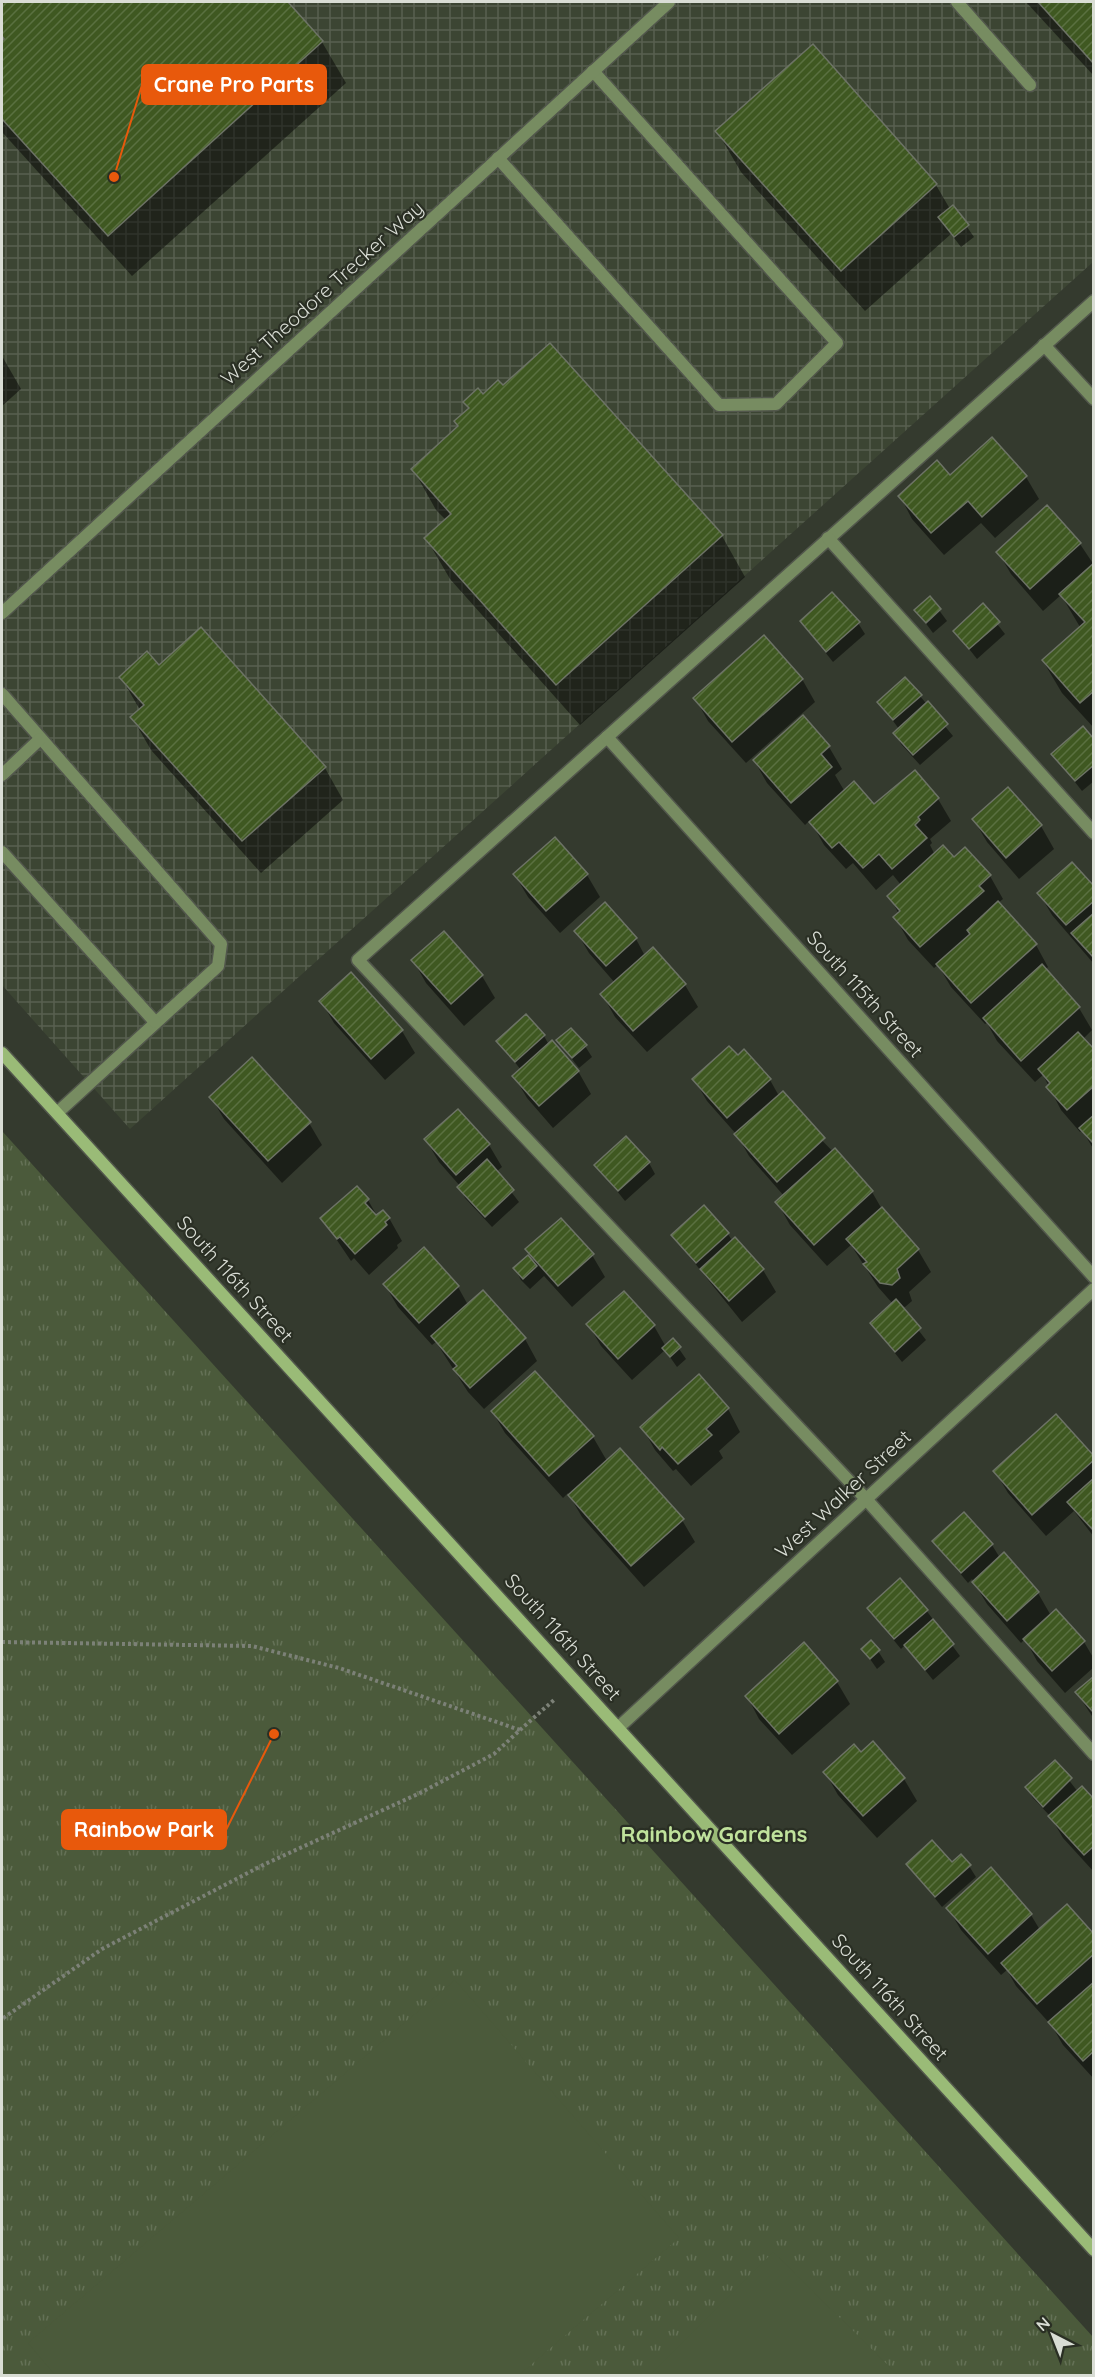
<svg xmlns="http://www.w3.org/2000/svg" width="1095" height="2377" font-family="Quicksand,sans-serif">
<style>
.industrial{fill:url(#industrial-grid)}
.park{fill:url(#park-tufts)}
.pitch{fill:#4b5a3b}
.shadow{fill:#0007}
.building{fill:url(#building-hatch);stroke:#6d7366;stroke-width:1.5}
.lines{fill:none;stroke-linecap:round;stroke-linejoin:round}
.lane-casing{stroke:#52574c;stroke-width:15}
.street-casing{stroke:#52574c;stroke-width:15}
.secondary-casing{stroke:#52574c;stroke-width:15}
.path{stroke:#7c8177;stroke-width:4;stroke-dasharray:3 3;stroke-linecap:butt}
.lane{stroke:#778c61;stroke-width:12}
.street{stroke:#778c61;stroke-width:12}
.secondary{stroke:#9abb77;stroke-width:12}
.labels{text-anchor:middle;stroke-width:4.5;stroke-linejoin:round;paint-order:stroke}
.street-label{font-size:20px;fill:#d9ddd5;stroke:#2a2f24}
.quarter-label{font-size:22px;font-weight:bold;fill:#c0e29c;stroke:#2a2f24}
.leader{fill:none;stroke:#e8590c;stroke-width:2}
.callout-dot{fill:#e8590c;stroke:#2a2f24;stroke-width:2}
.callout{fill:#e8590c;stroke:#e8590c;stroke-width:2}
.callout-label{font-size:21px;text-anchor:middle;font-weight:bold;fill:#fff}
</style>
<defs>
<pattern id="industrial-grid" width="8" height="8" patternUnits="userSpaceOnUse" patternTransform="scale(1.5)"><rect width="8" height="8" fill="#3c4533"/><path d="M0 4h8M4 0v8" fill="none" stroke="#585f50"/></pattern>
<pattern id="park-tufts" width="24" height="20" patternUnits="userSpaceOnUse" patternTransform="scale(1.5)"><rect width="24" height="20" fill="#4b5a3b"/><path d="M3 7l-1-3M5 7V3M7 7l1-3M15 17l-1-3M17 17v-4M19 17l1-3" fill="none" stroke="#647156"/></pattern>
<pattern id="building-hatch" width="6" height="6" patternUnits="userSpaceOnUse" patternTransform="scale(1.5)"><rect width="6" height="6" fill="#3f5821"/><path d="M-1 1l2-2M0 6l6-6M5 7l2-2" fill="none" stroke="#5a7040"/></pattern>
</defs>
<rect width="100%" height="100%" fill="#343a2e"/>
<polygon class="industrial" points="2,2 1093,2 1093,262 130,1129 2,985"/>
<polygon class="park" points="2,1131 1093,2337 1093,2375 2,2375"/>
<g class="pitch">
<polygon points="455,1980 679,2238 519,2375 55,2375 28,2343"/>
<polygon points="773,2252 898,2375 650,2375"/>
</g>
<g class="shadow">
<polygon points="2,2 286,2 322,42 346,83 132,276 2,132"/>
<polygon points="1026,2 1094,2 1094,76"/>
<polygon points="812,46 936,185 950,209 953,207 974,237 961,247 951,234 865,311 741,172 717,131"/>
<polygon points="2,356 21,389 2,406"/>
<polygon points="483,396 722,536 745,577 580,725 450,579 426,538 446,520 436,510 413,469 459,428 469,409 465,402"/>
<polygon points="950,477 1026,477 1039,499 995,538 981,523 944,555 912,519 900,496"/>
<polygon points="1080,544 1094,565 1094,728 1062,693 1043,661 1080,627 1061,595 1043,611 1011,574 998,552"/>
<polygon points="930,598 947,621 933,633 916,610"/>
<polygon points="983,606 1005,634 977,659 955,631"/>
<polygon points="801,622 858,623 865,634 833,662"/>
<polygon points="159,667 325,768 343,800 261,873 151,750 132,717 140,710 121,677"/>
<polygon points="802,679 815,702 746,763 708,721 695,698"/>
<polygon points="920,696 953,736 920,765 901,744 895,733 899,729 879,702"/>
<polygon points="803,717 829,747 842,769 835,775 845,792 874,806 938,799 951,821 930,839 932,843 930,845 935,855 954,859 965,849 990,876 1003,899 998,903 1036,945 1048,967 1045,970 1079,1008 1092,1030 1083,1039 1094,1051 1094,1150 1082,1130 1080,1132 1061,1110 1043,1075 1035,1082 997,1041 987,1023 985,1024 951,987 938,965 934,968 908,940 895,917 899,914 889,896 901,885 893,875 876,890 853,863 846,869 824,845 810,820 805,825 767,783 754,760"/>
<polygon points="1094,741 1094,781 1082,791 1053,754"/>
<polygon points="974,820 1041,826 1054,849 1019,879 987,842"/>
<polygon points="515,875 587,875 600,897 560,933 528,897"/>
<polygon points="1094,889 1094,964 1052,915 1039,893"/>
<polygon points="605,905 636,939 645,956 685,985 698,1007 647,1052 615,1017 602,994 615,983 589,953 576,931"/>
<polygon points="413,960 482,976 495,998 464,1026 426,983"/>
<polygon points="351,974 402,1031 415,1053 385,1080 334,1023 321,1001"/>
<polygon points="544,1036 549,1045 578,1071 591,1094 553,1128 527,1098 514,1076 521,1070 498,1041"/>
<polygon points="558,1041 585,1046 592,1057 579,1068"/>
<polygon points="744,1051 770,1080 779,1096 872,1192 883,1211 918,1250 931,1272 909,1292 912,1301 905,1307 900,1306 926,1340 902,1362 871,1323 893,1304 878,1287 851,1245 827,1266 790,1225 777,1202 784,1196 749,1156 737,1135 707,1101 694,1079"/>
<polygon points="211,1097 309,1123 322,1145 282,1183 224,1119"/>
<polygon points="426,1140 489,1145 502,1167 496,1172 519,1202 492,1227 465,1198 460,1186 439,1162"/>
<polygon points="649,1163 655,1174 625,1201 596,1165"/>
<polygon points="368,1200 377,1216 389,1218 402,1241 397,1245 398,1248 369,1275 354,1258 351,1261 322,1218"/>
<polygon points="728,1234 733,1242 735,1239 763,1270 776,1292 742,1322 673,1236"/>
<polygon points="527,1249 592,1255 605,1277 572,1307 544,1276 530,1289 521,1280 515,1269 536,1265"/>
<polygon points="424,1250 458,1287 468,1305 525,1339 537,1361 484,1409 468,1392 436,1342 432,1345 398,1307 385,1285"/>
<polygon points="588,1324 654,1326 666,1347 673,1340 686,1359 677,1367 665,1350 632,1380 601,1346"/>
<polygon points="728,1409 740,1432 719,1451 723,1458 691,1486 676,1469 673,1471 655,1450 642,1427"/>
<polygon points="492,1411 593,1437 607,1461 682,1520 695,1542 644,1587 582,1517 568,1493 563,1498 505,1433"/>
<polygon points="1094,1458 1094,1537 1074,1511 1046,1536 1008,1493 995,1471"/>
<polygon points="934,1542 992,1545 1000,1558 1004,1555 1038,1593 1050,1614 1056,1611 1084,1642 1094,1659 1094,1667 1065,1693 1037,1661 1025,1639 1021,1643 987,1604 972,1579 968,1583"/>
<polygon points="868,1609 926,1610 960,1656 933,1680 905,1645 901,1649"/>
<polygon points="863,1649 878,1651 885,1662 877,1669"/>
<polygon points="1094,1678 1094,1719 1077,1693"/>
<polygon points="837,1682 850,1704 792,1755 759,1719 747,1696"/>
<polygon points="873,1743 904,1779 917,1801 877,1838 838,1795 825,1772 861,1754"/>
<polygon points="1055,1762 1078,1792 1094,1801 1094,1872 1063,1838 1050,1816 1033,1798 1027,1788"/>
<polygon points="952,1864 969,1866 976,1877 942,1907 908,1865"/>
<polygon points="948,1908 1031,1915 1040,1930 1094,1936 1094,2079 1063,2045 1052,2026 1016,1986 1007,1970 1001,1975 961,1930"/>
</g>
<g class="building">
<polygon points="2,2 288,2 323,41 108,236 2,119 2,41 4,39 2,36"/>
<polygon points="1038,2 1094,2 1094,64"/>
<polygon points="813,44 937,184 841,271 715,131"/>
<polygon points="953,205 969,225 954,237 938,217"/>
<polygon points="550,343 723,535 556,685 424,538 451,514 411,469 458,426 454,421 469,408 463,402 478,388 483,394 498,380 503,385"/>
<polygon points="992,437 1027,476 982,517 968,501 931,533 898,496 937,460 950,475"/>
<polygon points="1047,505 1081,543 1030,589 996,552"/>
<polygon points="1094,563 1094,691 1080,703 1042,660 1085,622 1059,594"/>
<polygon points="832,592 860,622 826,652 800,621"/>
<polygon points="930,596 941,609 926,623 914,610"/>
<polygon points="983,603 1000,622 969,649 953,631"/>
<polygon points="201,627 326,767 242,841 130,717 144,705 119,677 147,651 159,665"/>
<polygon points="764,635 803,679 732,742 693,698"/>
<polygon points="905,677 922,695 893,720 877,702"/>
<polygon points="928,701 948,724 913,755 893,733"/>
<polygon points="803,715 830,746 821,754 832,767 791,803 753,760"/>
<polygon points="1083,726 1094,739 1094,765 1075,781 1051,754"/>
<polygon points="915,770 939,798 918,817 920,820 915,825 927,838 892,869 879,854 863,868 839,842 832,848 809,822 854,781 874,804"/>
<polygon points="1008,787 1042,825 1006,858 972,819"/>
<polygon points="555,837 588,874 546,911 513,874"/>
<polygon points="943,845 954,857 965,847 991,875 979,886 984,891 920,947 893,917 900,911 887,896"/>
<polygon points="1072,862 1094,886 1094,901 1066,925 1037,893"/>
<polygon points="998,901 1037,944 971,1003 936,964 970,934 967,930"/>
<polygon points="605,902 637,938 606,966 574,931"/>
<polygon points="1094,913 1094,958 1071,933"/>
<polygon points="444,931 483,975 451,1004 411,960"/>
<polygon points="653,947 686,984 633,1031 600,994"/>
<polygon points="1042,964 1080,1007 1021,1061 983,1018"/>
<polygon points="351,972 403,1030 371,1059 319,1001"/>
<polygon points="526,1014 545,1035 515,1062 496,1041"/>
<polygon points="571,1028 587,1045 572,1058 556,1040"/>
<polygon points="1078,1032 1094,1049 1094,1086 1067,1110 1046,1087 1050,1083 1038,1069"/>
<polygon points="552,1040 579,1071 539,1106 512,1076"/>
<polygon points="729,1046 738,1055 744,1049 771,1079 727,1118 692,1079"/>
<polygon points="252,1057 311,1122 268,1161 209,1097"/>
<polygon points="783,1091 825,1138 777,1182 734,1134"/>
<polygon points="458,1109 490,1144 456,1175 424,1139"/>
<polygon points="1094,1115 1094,1144 1079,1128"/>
<polygon points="626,1136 650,1162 618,1191 594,1165"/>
<polygon points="835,1148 873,1191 814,1245 775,1202"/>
<polygon points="487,1159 514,1190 485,1217 457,1187"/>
<polygon points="357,1186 369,1199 365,1203 376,1215 383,1210 390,1218 385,1222 387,1225 355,1254 340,1237 337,1239 320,1218"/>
<polygon points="704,1205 729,1233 696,1263 671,1235"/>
<polygon points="882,1207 919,1249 897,1269 900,1278 892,1285 880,1283 863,1264 867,1262 846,1239"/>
<polygon points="561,1218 594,1254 558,1286 525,1249"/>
<polygon points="735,1237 764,1269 729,1301 700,1269"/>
<polygon points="424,1247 459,1286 419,1323 383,1284"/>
<polygon points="528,1255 537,1266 523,1279 513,1268"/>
<polygon points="483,1290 526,1338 470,1388 453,1369 457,1366 431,1336"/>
<polygon points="624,1291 655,1325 618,1359 586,1324"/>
<polygon points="896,1299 921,1328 895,1352 870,1323"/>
<polygon points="673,1338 681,1347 670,1357 662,1348"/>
<polygon points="535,1371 594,1436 549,1476 491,1411"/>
<polygon points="699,1374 729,1408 706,1429 712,1435 678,1464 662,1447 660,1450 640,1427"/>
<polygon points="1056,1414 1094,1456 1094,1460 1032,1515 993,1471"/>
<polygon points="620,1448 684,1519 631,1566 568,1495"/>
<polygon points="1094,1478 1094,1531 1067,1502"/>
<polygon points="964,1512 993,1544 961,1573 932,1541"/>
<polygon points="1004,1552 1039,1592 1007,1621 972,1582"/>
<polygon points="900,1578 928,1610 894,1639 867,1608"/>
<polygon points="1056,1609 1085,1641 1052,1671 1023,1639"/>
<polygon points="933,1619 954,1644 925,1670 904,1645"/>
<polygon points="871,1640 880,1650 870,1659 861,1649"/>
<polygon points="804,1642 838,1681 779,1734 745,1696"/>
<polygon points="1094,1676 1094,1713 1075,1692"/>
<polygon points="873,1741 905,1778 863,1816 823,1772 854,1744 861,1752"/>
<polygon points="1055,1760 1072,1778 1043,1807 1025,1787"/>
<polygon points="1082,1786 1094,1799 1094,1846 1084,1855 1048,1816"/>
<polygon points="932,1840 952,1862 961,1854 971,1865 935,1897 906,1864"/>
<polygon points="991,1867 1032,1914 988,1954 946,1908"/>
<polygon points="1067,1904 1094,1934 1094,1954 1037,2004 1001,1963"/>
<polygon points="1094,1982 1094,2051 1083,2061 1048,2022"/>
</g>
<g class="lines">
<g class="lane-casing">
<g id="lane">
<polyline points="957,2 1030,85"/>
<polyline points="498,158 719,405 776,404 837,343 593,71"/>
<polyline points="1094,301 358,960 866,1499 1094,1754"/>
<polyline points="828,538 1094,833"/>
<polyline points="2,694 221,944 218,966 57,1113"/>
<polyline points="2,775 40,739"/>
<polyline points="2,852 155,1022"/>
</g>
</g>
<g class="street-casing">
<g id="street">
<polyline points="1044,345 1094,399"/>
<polyline points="2,613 669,2"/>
<polyline points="607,737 1094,1277"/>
<polyline points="619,1727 1094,1289"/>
</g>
</g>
<g class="secondary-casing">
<polyline id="secondary" points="2,1053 1094,2250"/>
</g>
<g class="path">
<polyline points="2,1642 252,1646 339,1668 520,1730 494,1754 418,1794 265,1864 102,1949 2,2019"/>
<polyline points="520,1730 555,1699"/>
</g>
<use href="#lane" class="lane"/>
<use href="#street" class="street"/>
<use href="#secondary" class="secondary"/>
</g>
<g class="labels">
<g class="street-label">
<text transform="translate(322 293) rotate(-42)" y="7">West Theodore Trecker Way</text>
<text transform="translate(865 994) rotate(48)" y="7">South 115th Street</text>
<text transform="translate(235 1279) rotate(48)" y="7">South 116th Street</text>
<text transform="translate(843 1494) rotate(-43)" y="7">West Walker Street</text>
<text transform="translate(563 1637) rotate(48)" y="7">South 116th Street</text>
<text transform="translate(890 1997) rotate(48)" y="7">South 116th Street</text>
</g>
<g class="quarter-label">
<text x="714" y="1842">Rainbow Gardens</text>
</g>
</g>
<path class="leader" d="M114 177L142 85M274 1734L226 1830"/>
<g class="callout-dot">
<circle cx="114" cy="177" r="6"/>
<circle cx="274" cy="1734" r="6"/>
</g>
<g class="callout">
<rect x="142" y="65" width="184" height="39" rx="6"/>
<rect x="62" y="1810" width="164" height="39" rx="6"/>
</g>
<g class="callout-label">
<text x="234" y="92">Crane Pro Parts</text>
<text x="144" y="1837">Rainbow Park</text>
</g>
<rect width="1095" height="2377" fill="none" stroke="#d9ddd5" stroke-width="6"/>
<g transform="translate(1053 2335) rotate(318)" stroke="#2a2f24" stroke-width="4.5" paint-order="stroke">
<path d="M0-4.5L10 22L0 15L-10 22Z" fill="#d9ddd5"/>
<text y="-9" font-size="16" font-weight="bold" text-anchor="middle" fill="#d9ddd5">N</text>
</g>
</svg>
